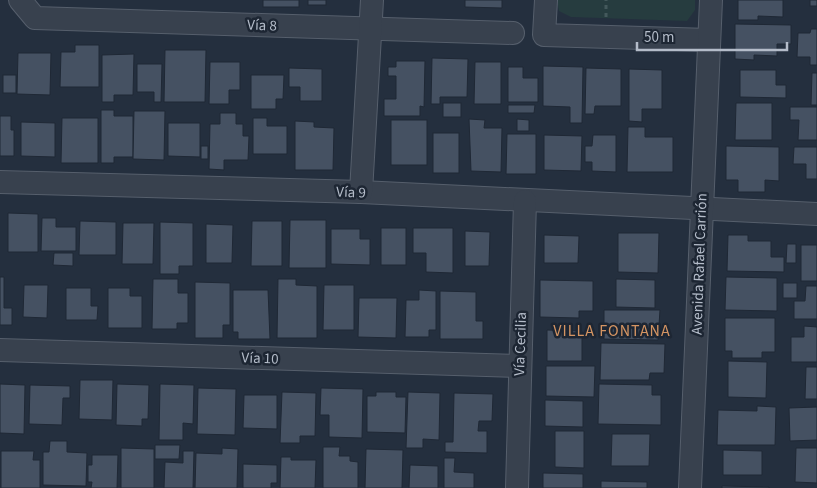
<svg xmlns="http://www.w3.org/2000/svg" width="817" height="488" font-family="'Source Sans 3',sans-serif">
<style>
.green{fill:#263c3f}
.building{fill:#455162;stroke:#1f2835}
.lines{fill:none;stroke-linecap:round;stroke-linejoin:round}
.minor-casing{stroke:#565f6c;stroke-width:24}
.path{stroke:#44595c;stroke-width:3;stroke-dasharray:4 4;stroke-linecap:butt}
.minor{stroke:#38414e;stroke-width:22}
.labels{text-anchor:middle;stroke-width:5;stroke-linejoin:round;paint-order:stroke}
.street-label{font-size:15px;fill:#b4bcc9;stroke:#1d2633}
.neighbourhood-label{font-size:16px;letter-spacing:1px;fill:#d59563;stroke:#1d2633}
</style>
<rect width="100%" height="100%" fill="#242f3e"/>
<polygon class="green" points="557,0 695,0 695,10 687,21 571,17 559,11"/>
<g class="building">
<rect x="263" y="0" width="36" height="7"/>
<rect x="308" y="0" width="18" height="5"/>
<polygon points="465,0 502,0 502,8 465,7"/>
<polygon points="738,0 783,0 783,17 758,16 758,20 738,20"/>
<rect x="810" y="0" width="7" height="6"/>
<polygon points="735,24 791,25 791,44 777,44 777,56 754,55 754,60 735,59"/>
<polygon points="811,29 817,29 817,65 810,65 810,57 797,57 798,33 810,33"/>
<polygon points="75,45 99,45 99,87 60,87 61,52 75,52"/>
<polygon points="165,50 206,50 205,102 164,102"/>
<polygon points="18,53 51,53 50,95 17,94"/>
<polygon points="134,54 133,95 114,95 114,102 102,102 102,55"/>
<polygon points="432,58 468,59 467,97 440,97 440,104 431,104"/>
<polygon points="396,61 425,61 424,107 420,106 420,116 384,116 384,99 396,99 396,76 388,76 388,67 396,67"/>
<polygon points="210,62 240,62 240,90 229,90 229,104 209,104"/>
<polygon points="475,62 501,62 501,104 474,104"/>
<polygon points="137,64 162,64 161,102 154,102 154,92 137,92"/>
<polygon points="543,66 583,67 582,123 570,123 570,107 543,106"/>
<polygon points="508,67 523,67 523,78 538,78 538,102 508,102"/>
<polygon points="289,68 322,69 322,101 300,101 300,87 289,87"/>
<polygon points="586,68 621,69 621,106 595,106 594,114 585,114"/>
<polygon points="629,69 662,70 662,109 642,109 642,122 629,121"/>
<polygon points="740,70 776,70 776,85 786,85 786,98 740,97"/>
<polygon points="812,73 817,73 817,105 811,105"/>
<rect x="3" y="75" width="13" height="18"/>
<polygon points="251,75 284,75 283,99 276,99 276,109 251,109"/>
<rect x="443" y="103" width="18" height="14"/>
<polygon points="736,103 772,103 772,140 735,140"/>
<polygon points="508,105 535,105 534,113 508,113"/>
<polygon points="790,107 817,107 817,140 798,140 799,120 790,120"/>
<polygon points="101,110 114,110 114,116 133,116 133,157 114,157 114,163 101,163"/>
<polygon points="134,111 165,111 164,160 133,159"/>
<polygon points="220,113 236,113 236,124 243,124 243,136 249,136 248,160 224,160 224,170 209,169 210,124 220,124"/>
<polygon points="0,116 11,116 11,130 14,130 14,156 0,156"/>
<polygon points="62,118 98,118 98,163 61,163"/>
<polygon points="253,118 267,118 267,126 287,126 287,154 253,154"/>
<polygon points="469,119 485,120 484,128 502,128 501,172 471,171"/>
<polygon points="517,119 529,120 529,131 517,131"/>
<rect x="391" y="120" width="36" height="45"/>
<polygon points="295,121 314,122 314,127 334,128 333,170 295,170"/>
<polygon points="21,122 55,123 55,157 21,156"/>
<polygon points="168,123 200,123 200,157 168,156"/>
<polygon points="628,127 645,127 645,137 673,137 673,172 627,172"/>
<rect x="433" y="133" width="26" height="40"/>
<polygon points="507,134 536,134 536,174 506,174"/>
<polygon points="544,135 582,136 581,171 544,170"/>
<polygon points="593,135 616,135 616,172 592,171 592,162 585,162 585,146 592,146"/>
<rect x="201" y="146" width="7" height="13"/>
<polygon points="726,146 779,147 779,181 765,180 765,192 738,192 738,180 726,180"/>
<polygon points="794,147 817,147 817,179 806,179 806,164 793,164"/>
<polygon points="8,213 38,214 38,252 8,252"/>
<polygon points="42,218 56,218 56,227 76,227 76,251 41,251"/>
<polygon points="290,220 326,220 326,268 289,268"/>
<polygon points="80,221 116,222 116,255 79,255"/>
<polygon points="252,221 282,221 282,266 251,266"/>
<polygon points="160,222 193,223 193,266 179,266 179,274 160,274"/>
<polygon points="123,223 154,223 153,264 122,264"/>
<polygon points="206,224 233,225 232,263 206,263"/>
<rect x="381" y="228" width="25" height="37"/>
<polygon points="413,228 453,228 453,273 426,272 426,253 413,253"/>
<polygon points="331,229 360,229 360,239 370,239 370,265 331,264"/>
<polygon points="465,231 490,232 489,266 465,266"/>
<polygon points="618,233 659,233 658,273 618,272"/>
<polygon points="544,235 579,236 578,263 544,263"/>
<polygon points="728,235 748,235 748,241 771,241 771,257 784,257 784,272 727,271"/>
<polygon points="787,244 796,244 796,263 786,263"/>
<rect x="801" y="245" width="16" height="36"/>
<polygon points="54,253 73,253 73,266 53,265"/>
<polygon points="0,277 4,277 4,308 12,308 12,325 0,325"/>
<polygon points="726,277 777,278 777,311 725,310"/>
<polygon points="153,279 178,279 178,293 188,293 188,323 177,323 177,329 152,329"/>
<polygon points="278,279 296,279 296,285 317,286 317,338 277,338"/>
<polygon points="616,279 655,280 655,308 616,307"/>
<polygon points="540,280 593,281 593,311 579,311 579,318 540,317"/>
<polygon points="195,282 230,283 230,325 223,325 223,338 195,338"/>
<rect x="783" y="283" width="14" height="15"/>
<polygon points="24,285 48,285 47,318 23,317"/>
<polygon points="324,285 354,285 354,330 323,330"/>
<polygon points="806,286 817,286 817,319 794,319 794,301 805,301"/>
<polygon points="66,288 91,288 91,306 98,306 97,320 66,320"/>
<polygon points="108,288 130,288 130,296 142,296 142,328 108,328"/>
<polygon points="233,290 268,290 270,339 238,339 238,332 233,332"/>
<polygon points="419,290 436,291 436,330 429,330 429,337 405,337 406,300 419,300"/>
<polygon points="440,291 476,292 476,321 483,321 483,339 440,339"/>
<polygon points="359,298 397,298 396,338 358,337"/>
<polygon points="604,310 660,310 658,340 604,339"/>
<polygon points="725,318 775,318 775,352 762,352 762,358 732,358 732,351 725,351"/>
<polygon points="804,326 817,327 817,362 791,362 791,337 804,337"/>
<polygon points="547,330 582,331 582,361 547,361"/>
<polygon points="601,343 665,344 664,373 650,373 649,380 600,380"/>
<polygon points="728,361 767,362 766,398 728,397"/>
<polygon points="546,366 595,366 594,397 546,396"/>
<polygon points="806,367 817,367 817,399 805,399"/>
<polygon points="80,380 113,380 112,420 79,419"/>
<polygon points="0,384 25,385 24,434 0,433"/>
<polygon points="117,384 149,385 148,419 142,419 142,426 116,425"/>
<polygon points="160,384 194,385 193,424 183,423 183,440 159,440"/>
<polygon points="599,384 652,385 652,395 661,395 661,425 598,424"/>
<polygon points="30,385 70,386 70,398 63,398 62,425 29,424"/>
<polygon points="198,388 236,389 235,435 197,434"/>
<polygon points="321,388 363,389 362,438 329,437 329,415 320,415"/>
<polygon points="282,392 316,393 315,436 300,436 300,443 280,443"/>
<polygon points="376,392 396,392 396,397 406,397 405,433 367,432 367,396 376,396"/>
<polygon points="408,392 440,393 439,440 423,439 423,448 406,448"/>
<polygon points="454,393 493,394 492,421 479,421 478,431 487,431 487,453 445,452 445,442 453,442"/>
<polygon points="244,395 277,395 277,429 243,428"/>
<polygon points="545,400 583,401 583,427 545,426"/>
<polygon points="757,406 776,407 775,445 717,445 718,410 757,411"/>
<polygon points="817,407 817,440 790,441 789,408"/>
<polygon points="555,431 584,431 584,468 555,467"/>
<polygon points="612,434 650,434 649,466 611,466"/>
<polygon points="50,441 67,441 67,452 87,453 86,486 43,485 43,452 49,452"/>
<polygon points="155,445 180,445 179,459 155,459"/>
<polygon points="323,447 340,447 339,456 350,456 350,461 358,462 358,488 323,488"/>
<polygon points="121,448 154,449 154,488 121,488"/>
<polygon points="222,448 238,449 237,488 195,488 196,453 222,454"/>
<polygon points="796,448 817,448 817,483 795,482"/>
<polygon points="366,449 403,450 402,488 365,488"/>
<polygon points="723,450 762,451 762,475 723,475"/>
<polygon points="1,451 34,451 33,460 40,460 40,488 1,488"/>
<polygon points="183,451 194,451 193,488 164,488 165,462 183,463"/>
<polygon points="92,455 118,455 117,488 91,488 92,482 88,482 88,465 92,465"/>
<polygon points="281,457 291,457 291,460 316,460 315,488 280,488"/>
<polygon points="444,458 455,458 454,472 474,473 474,488 444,488"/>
<polygon points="243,464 277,465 277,483 271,483 271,488 243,488"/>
<polygon points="410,465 438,466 438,488 409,488"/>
<polygon points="543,473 583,474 583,488 543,488"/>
<polygon points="601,481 647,482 647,488 601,488"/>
<polygon points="722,486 769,487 769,488 722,488"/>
</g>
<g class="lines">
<g class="minor-casing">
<g id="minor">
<polyline points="20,0 35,18 513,33"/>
<polyline points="546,0 544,35 709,40"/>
<polyline points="0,182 361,192 817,214"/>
<polyline points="361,192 372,0"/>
<polyline points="0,350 519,366"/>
<polyline points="517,488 525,201"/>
<polyline points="690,488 711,0"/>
</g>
</g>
<polyline class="path" points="606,17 606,0"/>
<use href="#minor" class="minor"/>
</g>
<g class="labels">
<g class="street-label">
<text transform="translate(262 25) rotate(2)" y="5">Vía 8</text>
<text transform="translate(351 192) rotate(2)" y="5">Vía 9</text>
<text transform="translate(699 264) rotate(-88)" y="5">Avenida Rafael Carrión</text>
<text transform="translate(520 344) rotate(-88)" y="5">Vía Cecilia</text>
<text transform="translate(260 358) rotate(2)" y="5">Vía 10</text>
</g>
<g class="neighbourhood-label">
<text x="612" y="336">VILLA FONTANA</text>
</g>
</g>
<path d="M637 42v8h150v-8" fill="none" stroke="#b4bcc9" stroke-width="2.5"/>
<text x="644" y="42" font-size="15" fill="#b4bcc9" stroke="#1d2633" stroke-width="4" paint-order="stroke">50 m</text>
</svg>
